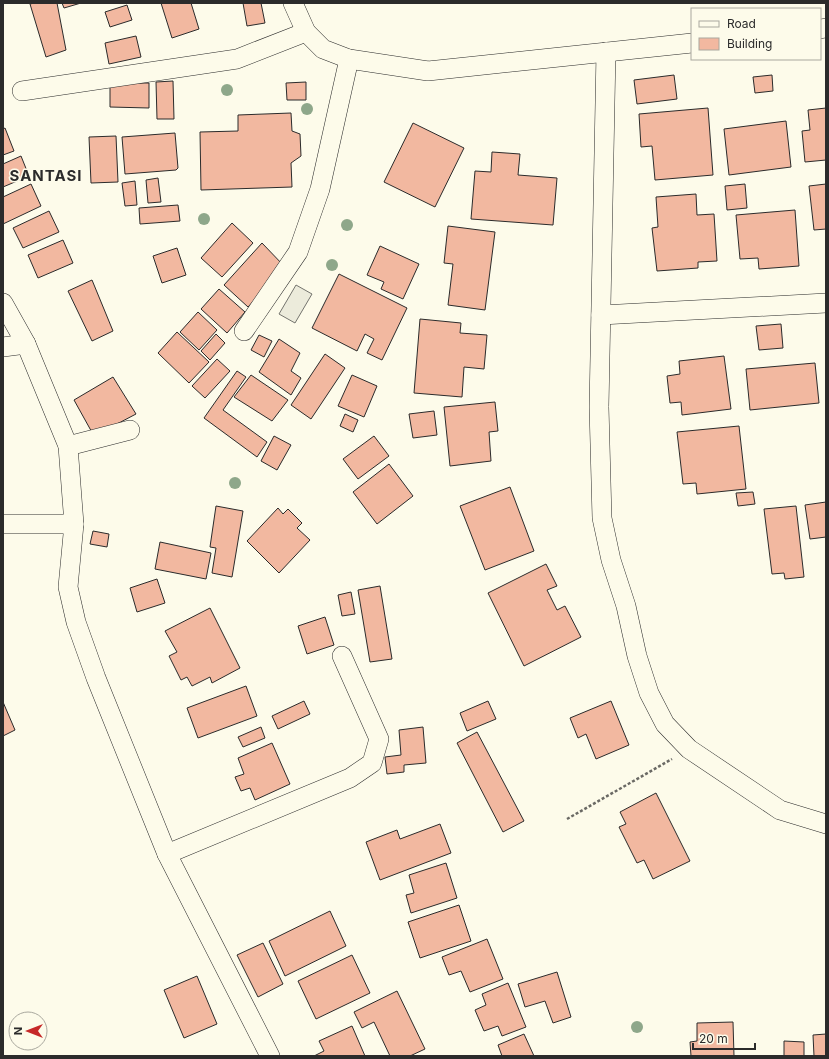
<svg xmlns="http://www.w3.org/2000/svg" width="829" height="1059" font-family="Inter,sans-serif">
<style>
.green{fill:#ecebdb;stroke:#74746e}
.building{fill:#f2b8a0;stroke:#2b2b2b}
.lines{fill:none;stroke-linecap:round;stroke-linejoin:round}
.minor-casing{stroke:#2b2b2b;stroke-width:20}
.path{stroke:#6a6964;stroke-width:2.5;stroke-dasharray:3 2;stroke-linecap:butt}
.minor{stroke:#fdfbea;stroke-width:19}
.tree{fill:#8ea78a}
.labels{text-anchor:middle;stroke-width:3;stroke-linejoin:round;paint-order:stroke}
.district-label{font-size:15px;font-weight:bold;letter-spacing:1px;fill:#2b2b2b;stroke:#fdfbea}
</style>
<rect width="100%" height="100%" fill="#fdfbea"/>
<polygon class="green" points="296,285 312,294 295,323 279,314"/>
<g class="building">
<polygon points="34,3 57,3 66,50 46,57 30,4"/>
<polygon points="62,3 81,3 64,8"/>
<polygon points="161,3 191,3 199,29 172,38"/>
<polygon points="243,3 261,3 265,23 247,26"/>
<polygon points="127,5 132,20 110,27 105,12"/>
<polygon points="136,36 141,57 109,64 105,43"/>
<polygon points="674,75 677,99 637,104 634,80"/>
<polygon points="772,75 773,91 755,93 753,77"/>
<polygon points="173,81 174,119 157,119 156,82"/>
<polygon points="306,82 306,100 287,100 286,83"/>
<polygon points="110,83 149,83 149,108 110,107"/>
<polygon points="708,108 713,175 655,180 652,146 641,147 639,114"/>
<polygon points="826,108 826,160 805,162 802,131 810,130 808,110"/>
<polygon points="291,113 292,131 300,134 301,156 291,163 292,187 201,190 200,132 238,131 238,115"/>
<polygon points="786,121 791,167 729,175 724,129"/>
<polygon points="413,123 464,148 435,207 384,182"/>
<polygon points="5,128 14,151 3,155 3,129"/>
<polygon points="175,133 178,168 176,170 125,174 122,137"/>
<polygon points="116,136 118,182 91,183 89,137"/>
<polygon points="492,152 520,154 518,175 557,178 553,225 471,219 475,171 491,172"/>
<polygon points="21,156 29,176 3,187 3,164"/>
<polygon points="158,178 161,202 148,203 146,180"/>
<polygon points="135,181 137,205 125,206 122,183"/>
<polygon points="31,184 41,206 3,224 3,197"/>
<polygon points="745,184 747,208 727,210 725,186"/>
<polygon points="826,184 826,229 814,230 809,186"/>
<polygon points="696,194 697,215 714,214 717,261 698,262 698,268 657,271 652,228 658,227 656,197"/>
<polygon points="178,205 180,221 140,224 139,208"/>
<polygon points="795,210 799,266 759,269 758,258 740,259 736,215"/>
<polygon points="49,211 59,232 23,248 13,228"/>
<polygon points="232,223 253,243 222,277 201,258"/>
<polygon points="448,226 495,232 485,310 448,305 453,264 444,263"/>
<polygon points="63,240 73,263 38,278 28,255"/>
<polygon points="262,243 285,267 248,307 224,285"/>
<polygon points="380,246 419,264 403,299 381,289 384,282 367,275"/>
<polygon points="177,248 186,275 162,283 153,256"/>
<polygon points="339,274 407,308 382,360 367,353 374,339 365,334 357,351 312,328"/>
<polygon points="92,280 113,331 92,341 68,291"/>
<polygon points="219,289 245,312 227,333 201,309"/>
<polygon points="198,312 217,330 199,350 180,332"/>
<polygon points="420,319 461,323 460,333 487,335 484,369 464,367 462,397 414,393"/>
<polygon points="781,324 783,348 759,350 756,326"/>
<polygon points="177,332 209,362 189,383 158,353"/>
<polygon points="216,334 225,343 210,360 201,351"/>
<polygon points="259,335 272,341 264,357 251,350"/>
<polygon points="279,339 300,353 291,371 301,378 291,395 259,372"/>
<polygon points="325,354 345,368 311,419 291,405"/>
<polygon points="724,356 731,409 682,415 681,402 670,403 667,376 680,374 679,361"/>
<polygon points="217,359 230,371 205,398 192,386"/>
<polygon points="815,363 819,403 750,410 746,369"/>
<polygon points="237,371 246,377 223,410 267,442 257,457 204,418"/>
<polygon points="251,375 288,400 272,421 234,397"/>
<polygon points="352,375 377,386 364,417 338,406"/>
<polygon points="113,377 136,414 94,436 74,400"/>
<polygon points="495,402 498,431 489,432 491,461 450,466 444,407"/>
<polygon points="434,411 437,435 413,438 409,414"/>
<polygon points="345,414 358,420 353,432 340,426"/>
<polygon points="739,426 746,489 697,494 696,483 683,484 677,432"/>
<polygon points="274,436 291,445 277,470 261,461"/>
<polygon points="374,436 389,456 358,479 343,459"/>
<polygon points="389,464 413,496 377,524 353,492"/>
<polygon points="510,487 534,551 485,570 460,506"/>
<polygon points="753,492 755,504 738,506 736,493"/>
<polygon points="826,502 826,537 810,539 805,505"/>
<polygon points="216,506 243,511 232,577 212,573 216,548 210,547"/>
<polygon points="796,506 804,577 785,579 784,573 772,574 764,509"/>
<polygon points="278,508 283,514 288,509 302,523 297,528 310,540 279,573 247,541"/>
<polygon points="93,531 109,534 107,547 90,544"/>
<polygon points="160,542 211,553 206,579 155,569"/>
<polygon points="546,564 557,586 547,590 557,610 565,606 581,637 524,666 488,593"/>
<polygon points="157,579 165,603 137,612 130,588"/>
<polygon points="380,586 392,659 370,662 358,590"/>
<polygon points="351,592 355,614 342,616 338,595"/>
<polygon points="210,608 240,668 212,683 210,677 192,686 187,677 181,680 169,656 177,652 165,631"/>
<polygon points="325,617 334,645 307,654 298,626"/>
<polygon points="246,686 257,716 198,738 187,708"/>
<polygon points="304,701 310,714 278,729 272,716"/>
<polygon points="488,701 496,719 467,731 460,713"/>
<polygon points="611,701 629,745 596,759 586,734 578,738 570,718"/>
<polygon points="3,702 15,730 3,736"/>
<polygon points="261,727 265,738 243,747 238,737"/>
<polygon points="423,727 426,763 404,765 404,772 387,774 385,757 401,755 399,730"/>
<polygon points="477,732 524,821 503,832 457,743"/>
<polygon points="272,743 290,784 255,800 250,788 241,791 235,777 244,774 238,758"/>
<polygon points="656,793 690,861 653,879 644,860 637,863 619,827 626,824 620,812"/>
<polygon points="440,824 451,853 380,880 366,842 397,830 400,839"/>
<polygon points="446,863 457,898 411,913 406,895 414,893 409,875"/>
<polygon points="459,905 471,941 420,958 408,922"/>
<polygon points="330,911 346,946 285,976 269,941"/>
<polygon points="487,939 503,979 470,992 461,971 449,975 442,957"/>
<polygon points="263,943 283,984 258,997 237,955"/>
<polygon points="352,955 370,993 316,1019 298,981"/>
<polygon points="557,972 571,1017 553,1023 545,1001 525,1007 518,984"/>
<polygon points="197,976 217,1024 184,1038 164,990"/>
<polygon points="508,983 526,1027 502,1036 498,1026 484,1031 475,1010 486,1005 482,994"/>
<polygon points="397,991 425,1049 410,1056 390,1056 374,1022 362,1028 354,1012"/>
<polygon points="733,1022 734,1056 691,1056 690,1042 697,1041 697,1023"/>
<polygon points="352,1026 365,1056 314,1056 324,1051 319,1041"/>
<polygon points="524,1034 534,1056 502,1056 498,1045"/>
<polygon points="826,1034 826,1056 814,1056 813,1035"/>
<polygon points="784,1041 804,1042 804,1056 784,1056"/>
</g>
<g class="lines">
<g class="minor-casing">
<g id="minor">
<polyline points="293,3 306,32 323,49 349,59 428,71 692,43"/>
<polyline points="820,29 826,28"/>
<polyline points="606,52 599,407 602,518 611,560 626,606 637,656 649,693 665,724 689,749 780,810 826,824"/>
<polyline points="22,91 237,59 306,32"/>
<polyline points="3,303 26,344 68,446 74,524 68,587 76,622 96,678 167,854 270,1056"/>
<polyline points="601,315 826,303"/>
<polyline points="244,331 298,252 320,189 349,59"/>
<polyline points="3,347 26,344"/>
<polyline points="68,446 130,430"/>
<polyline points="3,524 74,524"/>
<polyline points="167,854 350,778 372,763 379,739 342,656"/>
</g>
</g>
<polyline class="path" points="567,819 672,759"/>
<use href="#minor" class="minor"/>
</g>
<g class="tree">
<circle cx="227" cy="90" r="6"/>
<circle cx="307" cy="109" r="6"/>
<circle cx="204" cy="219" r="6"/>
<circle cx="347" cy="225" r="6"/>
<circle cx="332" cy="265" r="6"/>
<circle cx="235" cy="483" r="6"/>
<circle cx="637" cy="1027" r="6"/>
</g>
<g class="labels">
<g class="district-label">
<text x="46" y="181">SANTASI</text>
</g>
</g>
<rect width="829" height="1059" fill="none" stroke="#2b2b2b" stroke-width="8"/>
<rect x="691" y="8" width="130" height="52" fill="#fdfbea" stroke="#a9a89e"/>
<rect x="699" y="21" width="20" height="6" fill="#fdfbea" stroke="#a9a89e"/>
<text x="727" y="28" font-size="12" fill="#2b2b2b">Road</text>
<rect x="699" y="38" width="20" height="12" fill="#f2b8a0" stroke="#a9a89e"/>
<text x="727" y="48" font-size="12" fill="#2b2b2b">Building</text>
<g transform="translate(28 1031) rotate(270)"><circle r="19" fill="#fdfbea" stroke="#a9a89e"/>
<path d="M0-3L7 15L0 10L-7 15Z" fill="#c62828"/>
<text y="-6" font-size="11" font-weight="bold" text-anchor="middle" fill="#2b2b2b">N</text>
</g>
<path d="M693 1043v6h62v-6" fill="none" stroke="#2b2b2b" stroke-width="2"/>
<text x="699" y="1043" font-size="12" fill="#2b2b2b" stroke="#fdfbea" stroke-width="3" paint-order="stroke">20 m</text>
</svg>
